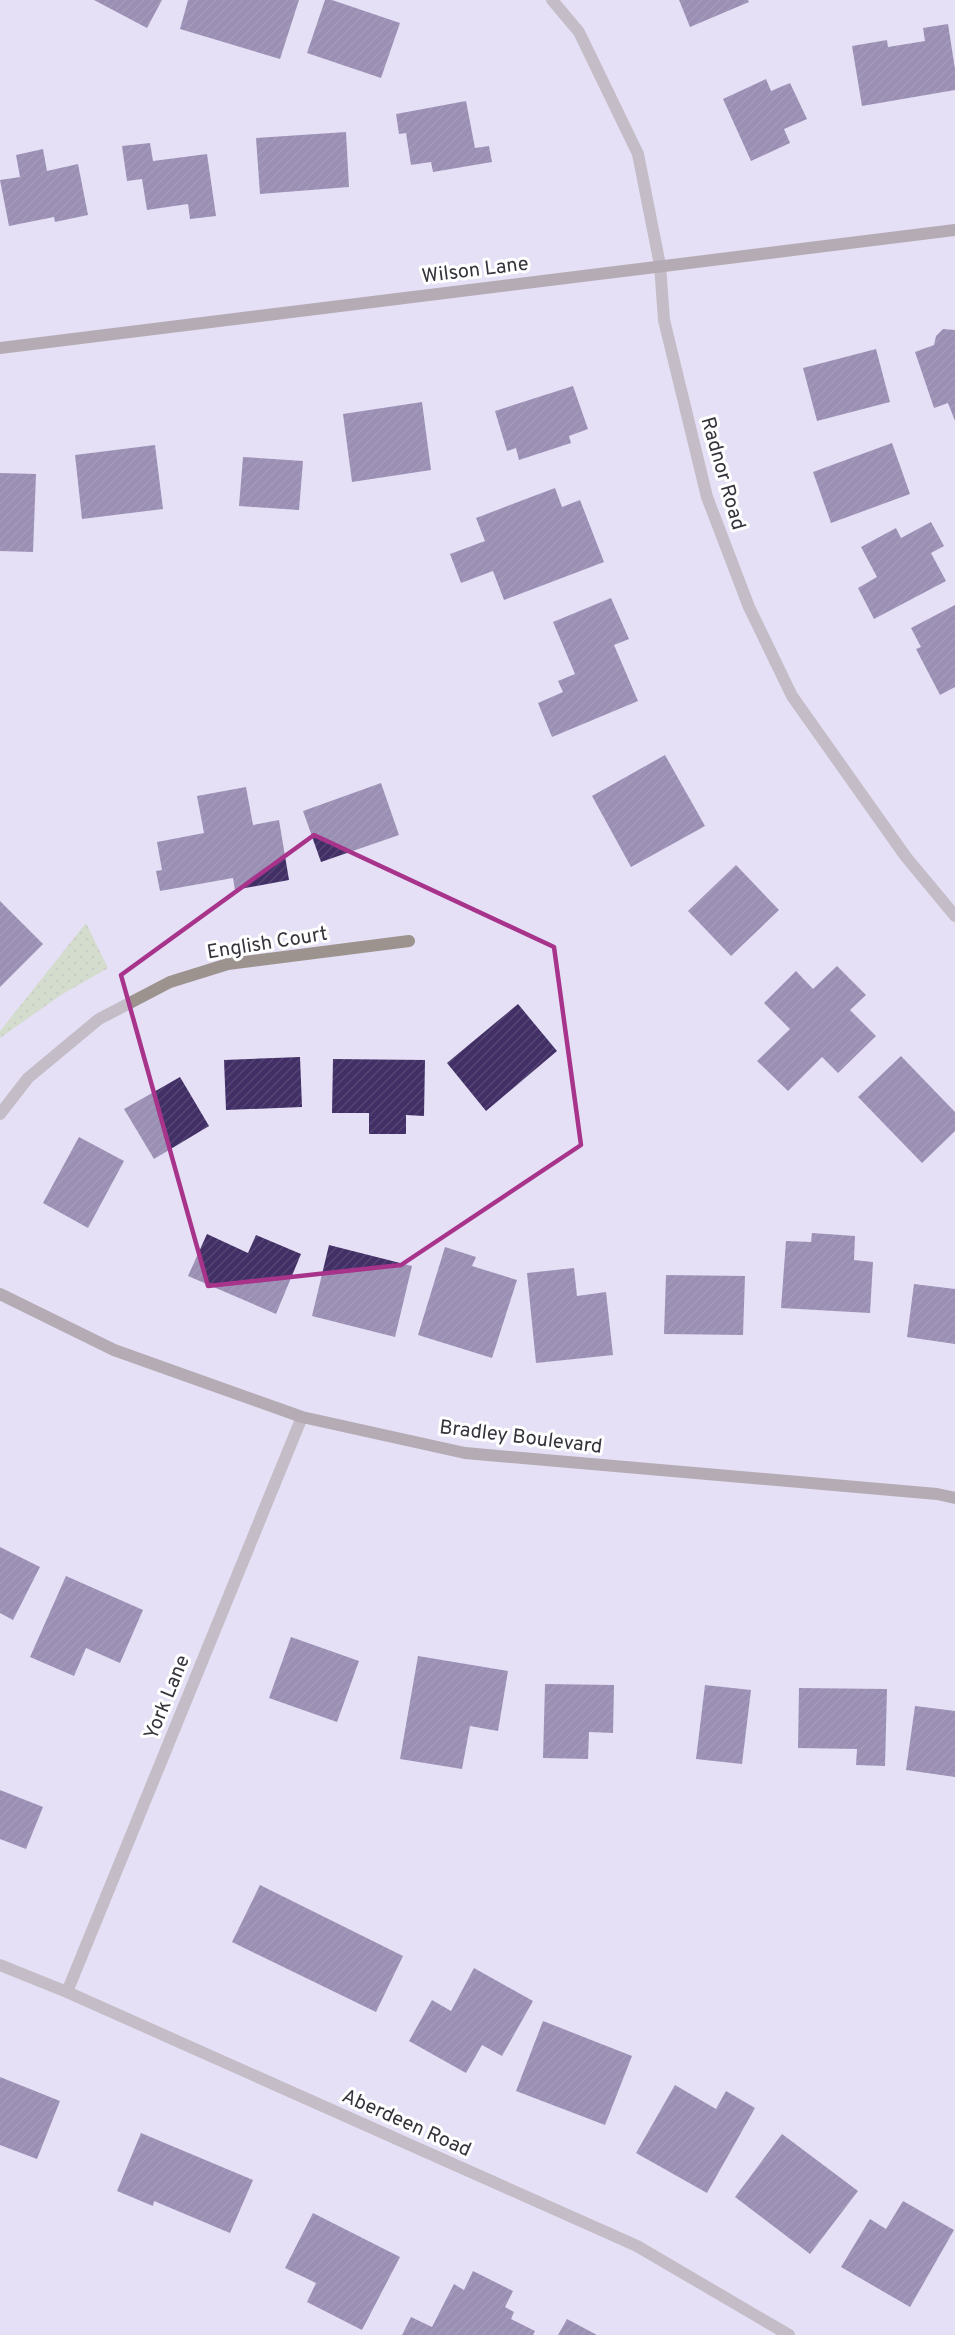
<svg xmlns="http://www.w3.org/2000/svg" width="955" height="2335" font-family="Overpass,sans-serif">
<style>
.park{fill:url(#park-dots)}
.building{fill:url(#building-hatch)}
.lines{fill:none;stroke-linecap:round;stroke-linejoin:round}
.minor{stroke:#9c938e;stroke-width:12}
.secondary{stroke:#7a6c65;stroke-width:12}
.marked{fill:none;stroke:#a7338b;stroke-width:4.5;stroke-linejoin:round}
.labels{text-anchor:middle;stroke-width:6;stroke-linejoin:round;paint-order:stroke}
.street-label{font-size:20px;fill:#35333b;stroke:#fff}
</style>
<defs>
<pattern id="park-dots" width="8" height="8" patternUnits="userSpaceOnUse" patternTransform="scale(1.5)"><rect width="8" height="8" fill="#bfd79e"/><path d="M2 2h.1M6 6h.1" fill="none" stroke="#a5b989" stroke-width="1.8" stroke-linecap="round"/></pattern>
<pattern id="building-hatch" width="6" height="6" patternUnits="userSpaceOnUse" patternTransform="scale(1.5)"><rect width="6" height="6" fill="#412f65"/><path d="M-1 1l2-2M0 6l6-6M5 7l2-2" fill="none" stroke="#544573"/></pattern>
</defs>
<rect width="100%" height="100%" fill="#e5e0f6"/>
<polygon class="park" points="86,923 108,968 61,995 0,1038 0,1031"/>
<g class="building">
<polygon points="94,0 162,0 147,28"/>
<polygon points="188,0 299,0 280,59 180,29"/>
<polygon points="325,0 332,0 400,23 381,78 307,53"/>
<polygon points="679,0 748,0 749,2 690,27"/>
<polygon points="948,24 955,69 955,90 862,106 852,46 887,40 888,47 925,41 923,28"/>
<polygon points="766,79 771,91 790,83 807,119 784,129 790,143 751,161 723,99"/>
<polygon points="466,101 475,148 489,146 492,162 433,172 431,162 411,165 406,133 399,134 396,114"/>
<polygon points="346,132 349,187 260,194 256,138"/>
<polygon points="150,143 153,161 207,154 216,216 190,219 188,204 147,210 142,179 127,181 122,146"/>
<polygon points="43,149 47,171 78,164 88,215 55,222 54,217 9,226 0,180 20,177 16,155"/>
<polygon points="943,329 955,330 955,421 948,403 934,408 915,352 934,345 936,336"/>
<polygon points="876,349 890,402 817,421 803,368"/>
<polygon points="573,386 588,429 569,436 571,443 519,460 516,448 507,451 495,411"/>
<polygon points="422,402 431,470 352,482 343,414"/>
<polygon points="892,443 910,494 831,523 813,472"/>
<polygon points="155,445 163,509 82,519 75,455"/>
<polygon points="243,457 303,461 299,510 239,506"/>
<polygon points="0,473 36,474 33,552 0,551"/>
<polygon points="555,488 562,507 580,500 604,562 504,600 493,571 461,583 450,554 485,541 476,518"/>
<polygon points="931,522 944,546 931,553 946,581 874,619 858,588 877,577 861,547 896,528 901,538"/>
<polygon points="611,598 629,639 614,645 638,701 552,737 538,703 563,692 558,681 575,674 553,622"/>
<polygon points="955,605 955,687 940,695 916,649 921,647 911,628"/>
<polygon points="665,755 705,826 631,867 592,796"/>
<polygon points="381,783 399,835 321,862 303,811"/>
<polygon points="246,787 253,825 279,820 289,880 235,890 233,878 160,891 156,871 162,870 157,842 204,833 197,796"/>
<polygon points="736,865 779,910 731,956 688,911"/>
<polygon points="0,901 43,944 0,987"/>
<polygon points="837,966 866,995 850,1010 876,1036 838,1073 822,1057 788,1091 757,1061 790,1029 764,1003 796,971 813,989"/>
<polygon points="518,1004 557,1051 486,1111 447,1063"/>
<polygon points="901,1056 955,1112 955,1131 922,1163 858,1097"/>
<polygon points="300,1057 302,1107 226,1110 224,1060"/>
<polygon points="333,1059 425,1060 424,1116 406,1115 406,1134 369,1134 369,1113 332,1113"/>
<polygon points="180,1077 209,1126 154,1159 124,1109"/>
<polygon points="79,1137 124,1161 88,1228 43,1203"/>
<polygon points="812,1233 855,1236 854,1260 873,1262 870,1313 781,1308 786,1241 811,1242"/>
<polygon points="207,1234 248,1253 256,1235 301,1254 276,1314 188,1276"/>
<polygon points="329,1245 412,1266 395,1337 312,1316"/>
<polygon points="445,1247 476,1257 472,1266 517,1280 492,1358 418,1335"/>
<polygon points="574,1268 577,1296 606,1292 613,1355 536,1363 527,1273"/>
<polygon points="666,1275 745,1276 743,1335 664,1334"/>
<polygon points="914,1284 955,1289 955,1344 907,1337"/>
<polygon points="0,1547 40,1567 13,1620 0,1613"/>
<polygon points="66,1576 143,1610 120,1663 86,1648 74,1676 30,1657"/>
<polygon points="291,1637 359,1661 337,1722 269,1698"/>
<polygon points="418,1656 508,1671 498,1731 470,1726 462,1769 400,1759"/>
<polygon points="545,1684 614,1685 613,1733 589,1732 588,1759 543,1758"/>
<polygon points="705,1685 751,1690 742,1764 696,1759"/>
<polygon points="799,1688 887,1689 885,1766 856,1765 857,1749 798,1748"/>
<polygon points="915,1706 955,1711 955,1777 906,1770"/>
<polygon points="0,1790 43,1807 26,1849 0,1839"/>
<polygon points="260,1885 403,1956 376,2012 232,1942"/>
<polygon points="474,1968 533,2001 502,2056 482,2045 466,2073 409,2041 432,2000 451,2011"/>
<polygon points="543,2021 632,2056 605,2125 516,2091"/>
<polygon points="0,2077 60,2101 37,2159 0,2145"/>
<polygon points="675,2085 716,2109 726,2091 755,2108 707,2193 636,2153"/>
<polygon points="141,2133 253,2180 230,2233 154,2201 153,2206 117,2191"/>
<polygon points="782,2134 858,2191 810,2254 735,2197"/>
<polygon points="903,2201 954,2230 910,2307 841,2267 870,2219 886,2229"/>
<polygon points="313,2213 400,2257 362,2330 307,2302 316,2283 285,2268"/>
<polygon points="473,2271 513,2291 505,2307 514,2312 511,2319 535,2331 533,2335 402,2335 411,2317 432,2327 454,2284 464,2290"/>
<polygon points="567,2319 597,2335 558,2335"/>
</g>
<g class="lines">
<g class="minor">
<polyline points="552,0 579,32 638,154 660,265 664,320 707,497 749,607 792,696 906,857 955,916"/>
<polyline points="0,1114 28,1078 99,1019 170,982 228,964 409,941"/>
<polyline points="0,1965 67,1992 637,2246 789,2335"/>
<polyline points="67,1992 302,1417"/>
</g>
<g class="secondary">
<polyline points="0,348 955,230"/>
<polyline points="0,1294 114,1350 302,1417 465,1453 937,1494 955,1498"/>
</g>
</g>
<path d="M0 0H955V2335H0ZM 314,835 L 554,947 L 581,1145 L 401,1265 L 208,1286 L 121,975 Z" fill="#e5e0f6" fill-opacity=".55" fill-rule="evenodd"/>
<path class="marked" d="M 314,835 L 554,947 L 581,1145 L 401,1265 L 208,1286 L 121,975 Z"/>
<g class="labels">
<g class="street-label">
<text transform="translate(475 269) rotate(-7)" y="7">Wilson Lane</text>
<text transform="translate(724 473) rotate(74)" y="7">Radnor Road</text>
<text transform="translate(267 942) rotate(-9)" y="7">English Court</text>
<text transform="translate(521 1436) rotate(7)" y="7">Bradley Boulevard</text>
<text transform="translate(166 1697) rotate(-68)" y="7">York Lane</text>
<text transform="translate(407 2122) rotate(24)" y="7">Aberdeen Road</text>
</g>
</g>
</svg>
